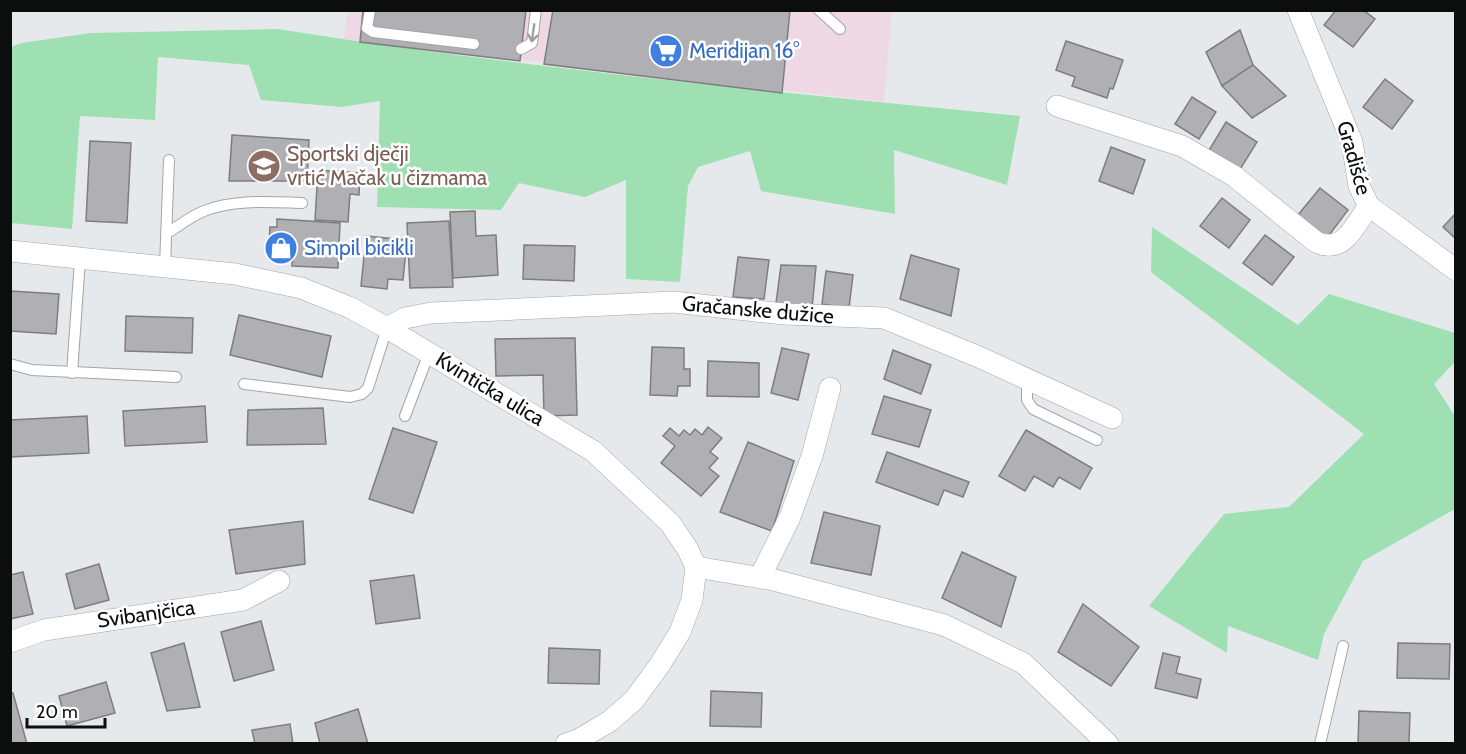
<svg xmlns="http://www.w3.org/2000/svg" width="1466" height="754" font-family="Cabin,sans-serif">
<style>
.commercial{fill:#eed8e4}
.green{fill:#9fe0b3}
.building{fill:#b0afb3;stroke:#7e7d80;stroke-width:1.5}
.lines{fill:none;stroke-linecap:round;stroke-linejoin:round}
.service-casing{stroke:#a2a5a7;stroke-width:12}
.minor-casing{stroke:#a2a5a7;stroke-width:22}
.service{stroke:#fff;stroke-width:10}
.minor{stroke:#fff;stroke-width:21}
.oneway{stroke:#9e9e9e}
.labels{text-anchor:middle;stroke-width:5;stroke-linejoin:round;paint-order:stroke}
.shop-label{font-size:21px;fill:#366cbe;stroke:#fff;text-anchor:start}
.education-label{font-size:21px;fill:#785e54;stroke:#fff;text-anchor:start}
.street-label{font-size:21px;fill:#0c0d0d;stroke:#fff}
</style>
<rect width="100%" height="100%" fill="#e6e9ec"/>
<polygon class="commercial" points="347,11 892,11 884,102 344,39"/>
<g class="green">
<path d="M 278,29 C 524,68 773,92 1020,116 L 1007,185 L 894,150 L 895,214 L 761,191 L 750,151 L 698,167 L 688,186 L 680,282 L 626,279 L 626,180 L 585,197 L 519,183 L 501,210 L 377,207 L 380,101 L 341,107 L 261,100 L 249,65 L 158,57 L 155,120 L 80,116 L 72,229 L 11,223 L 11,47 L 21,43 L 91,33 Z"/>
<polygon points="1152,227 1298,325 1329,294 1455,333 1455,362 1434,384 1455,416 1455,509 1363,561 1324,634 1318,660 1228,626 1227,653 1149,606 1224,514 1289,507 1364,434 1151,272"/>
</g>
<g class="building">
<polygon points="363,10 526,10 520,61 360,42"/>
<polygon points="553,10 790,10 782,93 544,64"/>
<polygon points="1336,10 1363,10 1375,19 1353,47 1324,25"/>
<polygon points="1240,30 1253,65 1222,86 1206,52"/>
<polygon points="1066,41 1123,60 1113,89 1110,88 1107,98 1072,86 1075,77 1056,70"/>
<polygon points="1253,65 1286,96 1252,118 1222,86"/>
<polygon points="1385,79 1413,101 1392,129 1363,107"/>
<polygon points="1192,97 1216,112 1199,139 1175,124"/>
<polygon points="1226,122 1257,142 1239,171 1208,152"/>
<polygon points="232,135 309,140 307,181 229,181"/>
<polygon points="90,141 131,143 127,223 86,221"/>
<polygon points="1111,147 1145,160 1133,194 1099,181"/>
<polygon points="318,170 360,173 359,195 350,194 348,222 315,220"/>
<polygon points="1320,188 1348,210 1327,238 1298,215"/>
<polygon points="1222,198 1250,220 1229,248 1200,226"/>
<polygon points="475,211 476,236 496,235 498,275 453,278 450,212"/>
<polygon points="1456,213 1456,239 1443,227"/>
<polygon points="277,219 340,223 338,268 292,266 293,253 275,252 276,244 269,244 270,227 277,227"/>
<polygon points="449,221 453,287 410,288 407,223"/>
<polygon points="1265,235 1294,257 1272,285 1243,263"/>
<polygon points="366,236 407,240 403,280 388,279 387,289 361,286"/>
<polygon points="524,245 575,246 574,281 523,279"/>
<polygon points="911,255 959,269 951,316 900,299"/>
<polygon points="738,257 769,260 764,299 733,297"/>
<polygon points="781,265 816,266 812,309 776,303"/>
<polygon points="826,271 853,275 849,308 822,304"/>
<polygon points="10,291 59,294 56,334 10,331"/>
<polygon points="239,315 331,336 322,377 230,355"/>
<polygon points="126,316 193,318 192,353 125,351"/>
<polygon points="575,338 577,415 544,416 543,375 496,376 495,339"/>
<polygon points="652,347 684,348 684,369 690,369 690,386 678,386 677,396 650,395"/>
<polygon points="782,348 809,354 798,400 771,393"/>
<polygon points="893,350 931,365 921,394 884,379"/>
<polygon points="708,361 759,363 759,397 707,396"/>
<polygon points="884,396 931,410 919,447 872,434"/>
<polygon points="205,406 207,442 125,446 123,411"/>
<polygon points="323,408 326,444 247,445 248,410"/>
<polygon points="87,416 89,453 10,457 10,420"/>
<polygon points="708,427 722,438 710,452 718,458 709,468 719,476 701,496 661,463 675,446 663,436 670,428 679,436 684,430 690,435 695,429 702,435"/>
<polygon points="393,428 437,442 413,513 369,499"/>
<polygon points="1026,430 1092,468 1080,489 1059,477 1053,487 1034,476 1025,491 999,476"/>
<polygon points="748,442 794,461 772,531 720,512"/>
<polygon points="887,452 969,482 963,497 944,490 938,505 876,482"/>
<polygon points="824,512 880,526 871,575 811,563"/>
<polygon points="303,521 305,564 236,574 229,530"/>
<polygon points="962,552 1016,577 1001,627 942,598"/>
<polygon points="99,564 109,600 75,609 66,574"/>
<polygon points="23,572 33,614 10,619 10,575"/>
<polygon points="414,575 420,618 376,624 370,581"/>
<polygon points="1083,604 1139,647 1111,686 1058,652"/>
<polygon points="261,621 274,670 234,681 221,632"/>
<polygon points="184,643 200,707 167,711 151,653"/>
<polygon points="1398,643 1450,644 1449,679 1397,678"/>
<polygon points="549,648 600,650 599,684 548,683"/>
<polygon points="1163,653 1180,657 1176,673 1201,679 1197,698 1155,688"/>
<polygon points="106,682 115,713 67,726 59,696"/>
<polygon points="711,691 762,693 761,727 710,726"/>
<polygon points="10,693 13,693 27,744 10,744"/>
<polygon points="358,709 368,744 320,744 315,723"/>
<polygon points="1359,711 1410,713 1409,744 1358,744"/>
<polygon points="290,724 293,744 255,744 252,730"/>
</g>
<g class="lines">
<g class="service-casing">
<g id="service">
<polyline points="370,10 367,28 373,32 474,44"/>
<polyline points="819,10 840,29"/>
<polyline points="521,49 532,43 536,10"/>
<path d="M 167,233 C 179,226 191,216 204,211 C 234,199 269,202 302,203"/>
<polyline points="165,266 169,160"/>
<polyline points="10,364 32,370 176,377"/>
<polyline points="72,373 80,260"/>
<polyline points="1027,379 1027,400 1033,409 1097,440"/>
<polyline points="244,384 350,397 362,394 368,388 387,328"/>
<polyline points="405,416 429,353"/>
<polyline points="1320,744 1343,646"/>
</g>
</g>
<g class="minor-casing">
<g id="minor">
<polyline points="1298,10 1352,142 1359,186 1369,206 1456,270"/>
<path d="M 1057,106 L 1182,146 L 1234,176 L 1316,242 C 1344,255 1354,226 1369,206"/>
<polyline points="10,251 235,274 301,288 351,308 387,328 593,451 670,523 687,548 696,567 692,600 680,632 659,666 634,700 610,721 578,740 566,744"/>
<polyline points="387,328 405,318 431,313 673,302 784,314 884,318 979,357 1112,418"/>
<polyline points="696,567 774,580 944,625 1023,663 1108,744"/>
<polyline points="760,577 790,517 812,456 830,388"/>
<polyline points="10,642 44,630 243,600 279,581"/>
</g>
</g>
<use href="#service" class="service"/>
<use href="#minor" class="minor"/>
</g>
<defs><path id="oneway-shaft" d="M-6 0H5M1.5-3L5.5 0L1.5 3" fill="none" stroke-width="1.6" stroke-linecap="round" stroke-linejoin="round" transform="scale(1.5)"/></defs>
<use class="oneway" href="#oneway-shaft" transform="translate(533 33) rotate(98)"/>
<defs>
<g id="supermarket-disc" transform="scale(1.725)"><circle r="9.5" fill="#3f7fe0" stroke="#fff"/><path d="M-6-5.5h2.5l.6 2H6L4.5 2H-2.5L-4.4-4H-6ZM-1.5 3.2a1.3 1.3 0 1 0 .1 0ZM3 3.2a1.3 1.3 0 1 0 .1 0Z" fill="#fff"/></g>
<g id="school-disc" transform="scale(1.725)"><circle r="9.5" fill="#8d6e63" stroke="#fff"/><path d="M0-5L7-2L0 1L-7-2ZM-4 1L0 2.5L4 1V4Q0 6-4 4Z" fill="#fff"/></g>
<g id="shop-disc" transform="scale(1.725)"><circle r="9.5" fill="#3f7fe0" stroke="#fff"/><path d="M-5-2.5h2.3a2.7 3.5 0 0 1 5.4 0H5L5.5 6h-11ZM-1.5-2.5h3a1.5 2.3 0 0 0-3 0Z" fill="#fff"/></g>
</defs>
<g fill-rule="evenodd">
<use href="#supermarket-disc" x="666" y="51"/>
<use href="#school-disc" x="264" y="166"/>
<use href="#shop-disc" x="281" y="248"/>
</g>
<g class="labels">
<g class="shop-label">
<text x="689" y="58">Meridijan 16°</text>
<text x="304" y="255">Simpil bicikli</text>
</g>
<g class="education-label">
<text x="287" y="161">Sportski dječji<tspan x="287" dy="24">vrtić Mačak u čizmama</tspan></text>
</g>
<g class="street-label">
<text transform="translate(1354 158) rotate(74)" y="7">Gradišće</text>
<text transform="translate(758 310) rotate(5)" y="7">Gračanske dužice</text>
<text transform="translate(490 389) rotate(31)" y="7">Kvintička ulica</text>
<text transform="translate(146 614) rotate(-8)" y="7">Svibanjčica</text>
</g>
</g>
<rect width="1466" height="754" fill="none" stroke="#0c0d0d" stroke-width="24"/>
<path d="M27 718v9h78v-9" fill="none" stroke="#0c0d0d" stroke-width="3"/>
<text x="36" y="718" font-size="18" fill="#0c0d0d" stroke="#ffffff" stroke-width="4.5" paint-order="stroke">20 m</text>
</svg>
